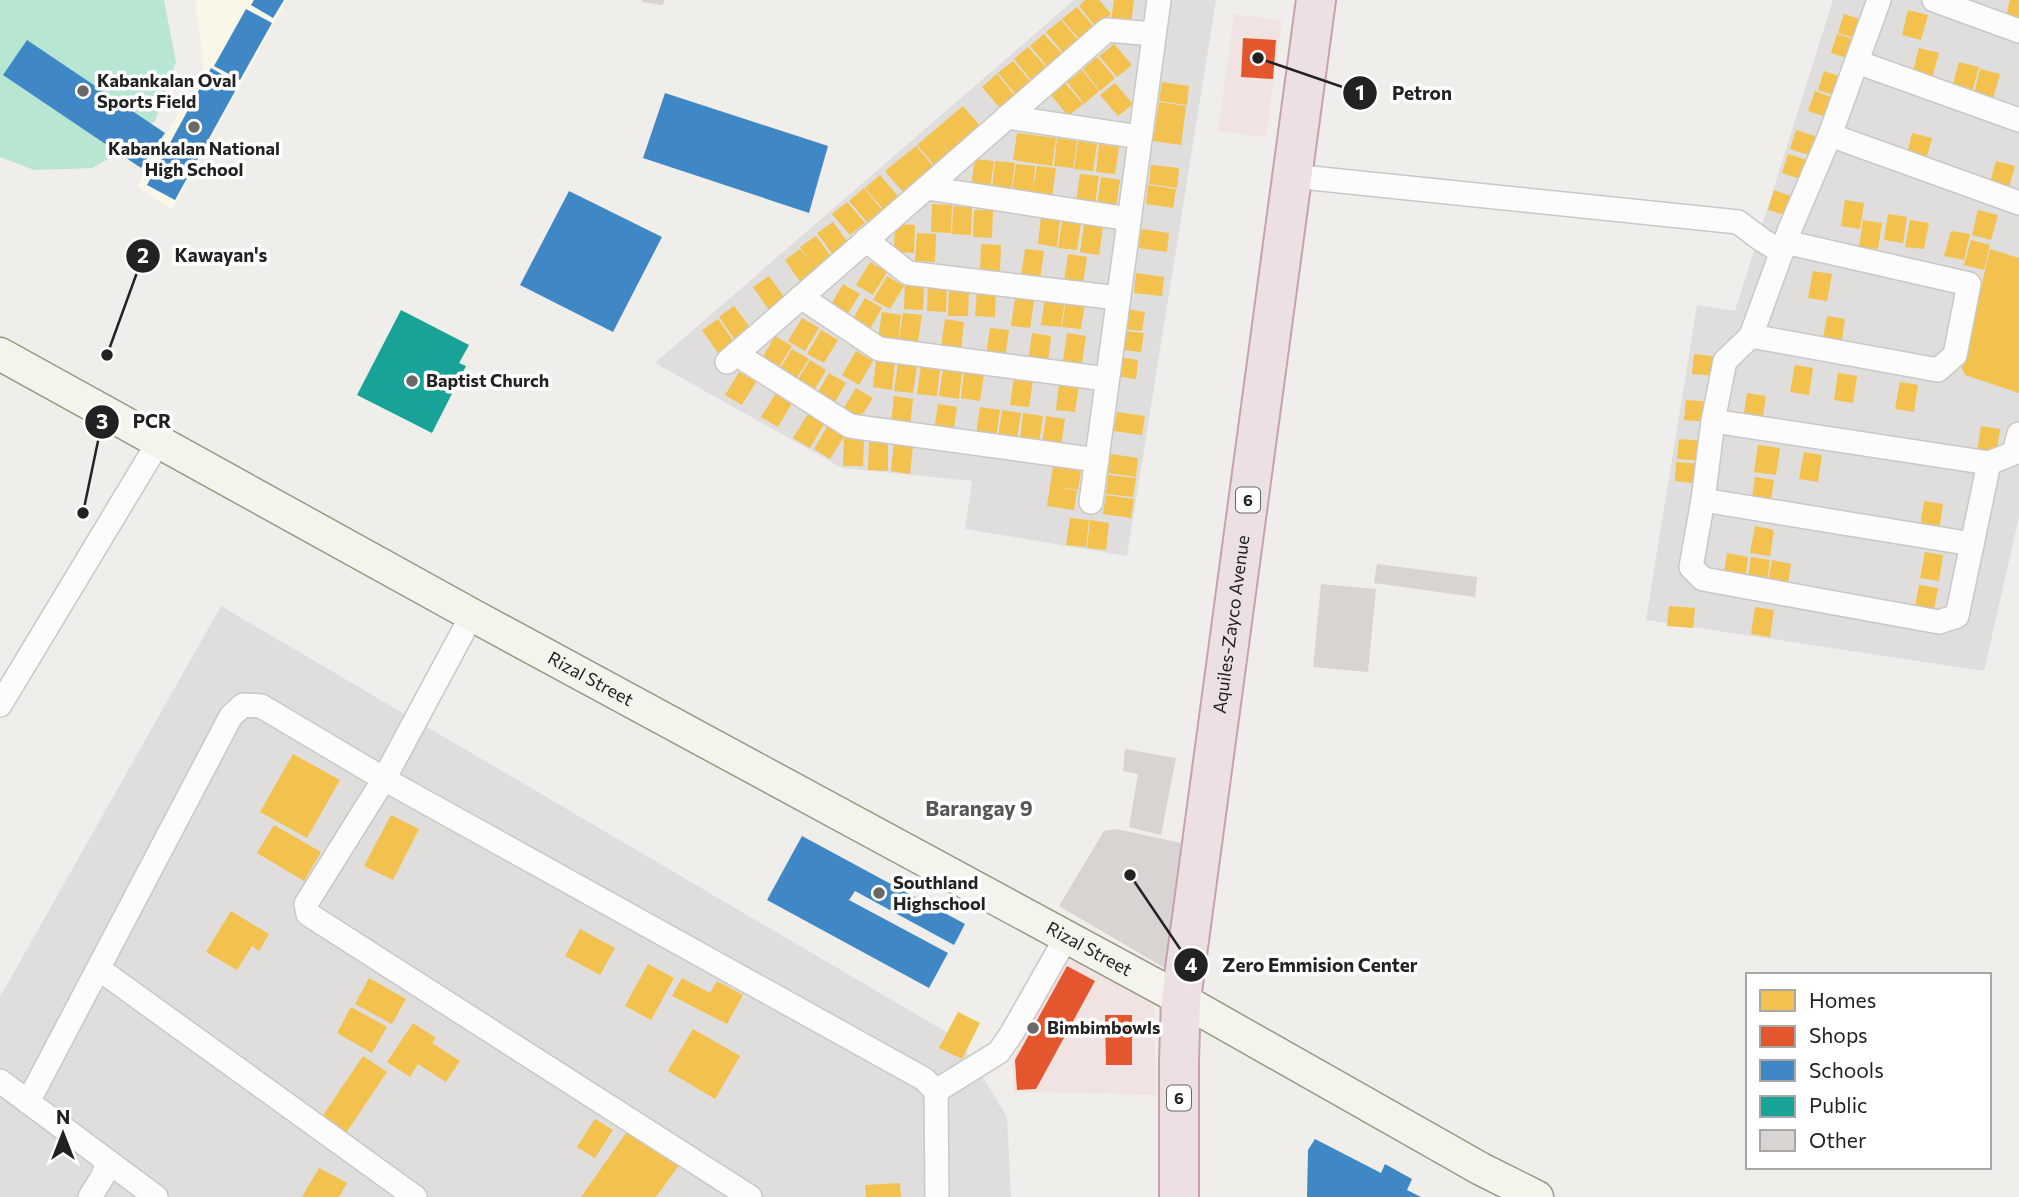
<svg xmlns="http://www.w3.org/2000/svg" width="2019" height="1197" font-family="Commissioner,sans-serif">
<style>
.residential{fill:#dfdedc}
.commercial{fill:#f1e3e1}
.education{fill:#f8f7e8}
.pitch{fill:#b7e6d2}
.homes{fill:#f2c14e}
.shops{fill:#e4572e}
.schools{fill:#3f88c5}
.public{fill:#17a398}
.building{fill:#d7d4d2}
.lines{fill:none;stroke-linecap:round;stroke-linejoin:round}
.street-casing{stroke:#c9c8c7;stroke-width:26}
.secondary-casing{stroke:#999a82;stroke-width:35}
.highway-casing{stroke:#c5a2ac;stroke-width:42}
.street{stroke:#fdfcfc;stroke-width:23}
.secondary{stroke:#f4f4ed;stroke-width:32}
.highway{stroke:#ece0e2;stroke-width:38}
.poi-dot{fill:#6a6968;stroke:#fff;stroke-width:2.5}
.labels{text-anchor:middle;stroke-width:7;stroke-linejoin:round;paint-order:stroke}
.shield{fill:#fff;stroke:#646464;stroke-width:2}
.shield-label{font-size:16px;font-weight:bold;fill:#222}
.poi-label{font-size:18px;font-weight:bold;fill:#222;stroke:#fff;text-anchor:start}
.street-label{font-size:18px;fill:#222;stroke:#fff}
.quarter-label{font-size:21px;font-weight:bold;fill:#555;stroke:#fff}
.leader{fill:none;stroke:#222;stroke-width:2.5}
.callout-dot{fill:#222;stroke:#fff;stroke-width:2.5}
.mark-label{font-size:21px;text-anchor:middle;font-weight:bold;fill:#fff}
.callout-label{font-size:19px;text-anchor:middle;font-weight:bold;fill:#222;stroke:#fff;stroke-width:7;stroke-linejoin:round;paint-order:stroke}
</style>
<rect width="100%" height="100%" fill="#f0eeeb"/>
<g class="residential">
<polygon points="1074,0 1216,0 1127,556 965,529 972,481 842,468 655,363"/>
<polygon points="1833,0 2019,0 2019,517 1984,671 1646,620 1697,305 1735,311"/>
<polygon points="221,606 960,1040 1007,1117 1011,1197 0,1197 0,997"/>
</g>
<g class="commercial">
<polygon points="1234,14 1282,21 1266,137 1218,131"/>
<polygon points="1067,958 1154,1005 1156,1095 1014,1092 1012,1060"/>
</g>
<polygon class="education" points="195,0 287,0 172,210 137,186 204,69"/>
<polygon class="pitch" points="0,0 164,0 176,62 155,121 121,152 92,168 34,170 0,157"/>
<g class="homes">
<polygon points="1085,0 1099,0 1111,14 1096,27 1079,6"/>
<polygon points="1114,0 1134,0 1131,24 1111,21"/>
<polygon points="2010,0 2019,0 2019,24 2005,20"/>
<polygon points="1077,7 1095,28 1080,40 1062,19"/>
<polygon points="1908,10 1928,15 1921,40 1902,35"/>
<polygon points="1844,14 1869,22 1863,41 1838,33"/>
<polygon points="1061,20 1079,41 1064,54 1046,32"/>
<polygon points="1044,34 1063,55 1048,67 1030,46"/>
<polygon points="1837,34 1862,42 1856,61 1831,53"/>
<polygon points="1114,44 1132,65 1117,77 1099,56"/>
<polygon points="1028,47 1047,68 1032,81 1014,59"/>
<polygon points="1919,48 1939,53 1932,78 1912,74"/>
<polygon points="1097,57 1115,78 1100,91 1083,69"/>
<polygon points="1013,61 1031,82 1016,95 998,73"/>
<polygon points="1959,62 1979,67 1972,92 1952,87"/>
<polygon points="1980,69 2000,74 1993,99 1974,94"/>
<polygon points="1082,70 1099,91 1085,103 1085,105 1067,82"/>
<polygon points="1824,71 1848,79 1842,98 1818,90"/>
<polygon points="997,74 1015,96 1000,108 982,87"/>
<polygon points="1162,82 1189,86 1187,105 1159,101"/>
<polygon points="1065,83 1083,104 1068,116 1051,95"/>
<polygon points="1115,83 1133,104 1118,116 1100,95"/>
<polygon points="1815,91 1839,100 1833,119 1808,111"/>
<polygon points="1159,102 1186,106 1181,145 1153,141"/>
<polygon points="963,106 981,127 950,153 936,136 950,154 935,166 917,145"/>
<polygon points="1796,130 1821,138 1815,157 1790,149"/>
<polygon points="1017,133 1056,138 1052,166 1013,160"/>
<polygon points="1912,133 1932,138 1925,163 1906,158"/>
<polygon points="1057,138 1077,141 1073,168 1054,166"/>
<polygon points="1078,141 1097,144 1093,171 1074,169"/>
<polygon points="1099,144 1119,147 1115,174 1096,172"/>
<polygon points="916,146 934,167 903,192 885,171"/>
<polygon points="1788,154 1813,162 1807,181 1782,173"/>
<polygon points="975,159 994,161 990,189 971,186"/>
<polygon points="995,161 1015,163 1011,191 992,188"/>
<polygon points="1996,161 2015,166 2008,191 1989,186"/>
<polygon points="1016,164 1035,166 1033,190 1037,166 1056,168 1052,196 1012,191"/>
<polygon points="1151,165 1179,168 1177,188 1149,184"/>
<polygon points="1080,174 1099,176 1095,204 1076,201"/>
<polygon points="880,175 898,196 883,209 865,188"/>
<polygon points="1101,177 1120,180 1116,207 1097,204"/>
<polygon points="1148,185 1176,189 1173,208 1146,204"/>
<polygon points="864,188 882,210 867,222 849,201"/>
<polygon points="1774,190 1799,199 1792,217 1768,210"/>
<polygon points="1845,200 1864,203 1860,229 1841,226"/>
<polygon points="847,202 865,223 850,235 832,214"/>
<polygon points="932,204 952,205 951,233 931,232"/>
<polygon points="953,206 972,207 971,235 952,234"/>
<polygon points="974,210 993,210 992,238 973,237"/>
<polygon points="1978,210 1998,215 1991,240 1972,235"/>
<polygon points="1888,214 1907,217 1903,243 1884,240"/>
<polygon points="1041,217 1060,219 1057,247 1038,244"/>
<polygon points="1863,220 1882,223 1878,249 1859,247"/>
<polygon points="1910,220 1929,223 1924,249 1905,247"/>
<polygon points="1062,221 1081,223 1077,250 1058,248"/>
<polygon points="833,222 849,244 833,255 817,233"/>
<polygon points="895,224 915,225 914,253 894,252"/>
<polygon points="1084,225 1103,227 1099,255 1080,252"/>
<polygon points="1141,229 1169,233 1167,252 1139,248"/>
<polygon points="1951,231 1970,234 1964,260 1944,256"/>
<polygon points="917,233 936,234 935,262 915,261"/>
<polygon points="816,236 832,258 801,283 785,260 800,249 812,263 800,247"/>
<polygon points="1971,240 1990,245 1984,270 1964,265"/>
<polygon points="981,244 1001,245 1000,272 980,272"/>
<polygon points="1025,249 1044,251 1040,279 1021,276"/>
<polygon points="1990,249 2019,258 2019,393 1965,375 1962,369"/>
<polygon points="1068,254 1087,257 1083,284 1064,282"/>
<polygon points="870,262 887,272 873,295 856,285"/>
<polygon points="1813,271 1832,274 1827,301 1808,298"/>
<polygon points="1136,273 1164,277 1162,296 1134,293"/>
<polygon points="769,276 785,298 769,310 753,287"/>
<polygon points="887,276 904,286 890,309 873,300"/>
<polygon points="905,282 924,283 923,310 904,309"/>
<polygon points="928,283 947,284 946,312 927,311"/>
<polygon points="843,284 860,294 845,318 829,308"/>
<polygon points="949,288 969,289 968,316 948,316"/>
<polygon points="977,289 996,289 995,317 975,316"/>
<polygon points="1045,297 1065,300 1061,327 1041,325"/>
<polygon points="865,298 882,308 868,332 851,322"/>
<polygon points="1015,298 1034,301 1030,328 1011,326"/>
<polygon points="1066,299 1085,302 1081,329 1062,327"/>
<polygon points="734,306 751,329 735,340 719,317"/>
<polygon points="1117,308 1145,312 1142,331 1115,328"/>
<polygon points="882,312 901,315 898,342 878,339"/>
<polygon points="903,313 922,315 918,342 899,340"/>
<polygon points="1827,316 1845,319 1841,346 1822,343"/>
<polygon points="802,318 819,328 805,351 788,341"/>
<polygon points="718,319 734,342 718,353 702,330"/>
<polygon points="945,319 964,322 961,350 941,347"/>
<polygon points="990,328 1009,330 1005,358 986,355"/>
<polygon points="821,330 838,340 824,363 807,354"/>
<polygon points="1116,330 1144,333 1141,352 1114,349"/>
<polygon points="1032,333 1051,336 1048,363 1028,361"/>
<polygon points="1067,333 1086,336 1082,363 1063,361"/>
<polygon points="775,336 792,346 777,370 761,360"/>
<polygon points="792,349 809,359 794,382 778,372"/>
<polygon points="856,351 873,361 859,385 842,375"/>
<polygon points="1694,354 1720,357 1718,376 1692,374"/>
<polygon points="1111,356 1138,360 1136,379 1108,375"/>
<polygon points="810,360 826,370 812,394 795,384"/>
<polygon points="876,360 895,362 892,390 873,387"/>
<polygon points="898,363 917,366 913,393 894,391"/>
<polygon points="1795,365 1813,368 1809,395 1790,392"/>
<polygon points="921,366 940,369 937,396 917,394"/>
<polygon points="943,369 962,372 959,399 939,396"/>
<polygon points="964,371 984,374 980,401 961,398"/>
<polygon points="739,372 756,382 742,405 725,395"/>
<polygon points="829,373 846,383 832,407 815,397"/>
<polygon points="1838,373 1857,376 1853,403 1834,400"/>
<polygon points="1014,377 1033,380 1029,407 1010,405"/>
<polygon points="1900,382 1918,385 1914,412 1895,409"/>
<polygon points="1059,383 1079,385 1075,412 1056,410"/>
<polygon points="856,388 873,398 858,421 842,411"/>
<polygon points="776,393 792,403 778,427 761,417"/>
<polygon points="1747,393 1766,396 1762,422 1743,419"/>
<polygon points="894,396 913,399 910,426 891,423"/>
<polygon points="1686,400 1712,402 1710,422 1684,420"/>
<polygon points="938,404 957,407 953,434 934,431"/>
<polygon points="980,407 1000,410 996,437 976,434"/>
<polygon points="1002,410 1021,413 1017,440 998,438"/>
<polygon points="1117,412 1145,416 1142,435 1114,431"/>
<polygon points="1023,413 1043,416 1039,443 1020,440"/>
<polygon points="808,414 824,424 810,448 793,438"/>
<polygon points="1046,416 1065,419 1061,446 1042,444"/>
<polygon points="828,425 845,435 830,459 814,449"/>
<polygon points="1981,426 2000,429 1996,456 1977,453"/>
<polygon points="844,438 864,439 863,466 843,466"/>
<polygon points="1679,439 1705,441 1703,461 1677,459"/>
<polygon points="869,442 888,443 888,471 868,470"/>
<polygon points="894,443 913,446 910,474 891,471"/>
<polygon points="1758,445 1780,448 1776,475 1754,472"/>
<polygon points="1804,452 1822,455 1818,482 1799,479"/>
<polygon points="1111,454 1138,458 1136,477 1108,473"/>
<polygon points="1676,462 1702,464 1700,484 1675,481"/>
<polygon points="1053,467 1081,471 1078,490 1059,487 1077,491 1074,510 1047,506"/>
<polygon points="1108,475 1136,478 1133,497 1106,494"/>
<polygon points="1755,477 1774,480 1770,507 1751,504"/>
<polygon points="1106,495 1134,499 1131,518 1103,514"/>
<polygon points="1924,501 1943,504 1939,531 1920,528"/>
<polygon points="1070,518 1089,520 1086,547 1066,545"/>
<polygon points="1090,520 1109,523 1106,550 1087,548"/>
<polygon points="1755,526 1774,530 1770,556 1750,553"/>
<polygon points="1925,552 1943,555 1939,581 1920,578"/>
<polygon points="1727,553 1748,557 1745,584 1723,580"/>
<polygon points="1751,557 1770,560 1766,587 1747,584"/>
<polygon points="1772,560 1791,564 1787,590 1767,587"/>
<polygon points="1919,585 1938,588 1933,614 1914,611"/>
<polygon points="1669,606 1695,608 1693,628 1667,626"/>
<polygon points="1755,607 1774,610 1770,637 1751,634"/>
<polygon points="293,754 340,780 307,838 260,812"/>
<polygon points="391,815 419,829 393,880 364,866"/>
<polygon points="274,825 321,852 304,881 257,853"/>
<polygon points="231,911 269,934 259,951 252,946 237,970 206,952"/>
<polygon points="580,929 615,948 600,975 565,956"/>
<polygon points="648,964 674,978 651,1020 625,1006"/>
<polygon points="369,978 406,999 392,1024 355,1004"/>
<polygon points="682,978 710,993 717,981 743,995 727,1024 672,996"/>
<polygon points="351,1007 387,1027 372,1053 337,1033"/>
<polygon points="958,1012 980,1023 962,1059 939,1048"/>
<polygon points="413,1023 436,1038 432,1043 460,1061 446,1082 418,1064 410,1077 387,1062"/>
<polygon points="693,1029 740,1056 715,1099 668,1071"/>
<polygon points="363,1056 387,1072 346,1133 322,1117"/>
<polygon points="595,1119 613,1130 595,1158 577,1147"/>
<polygon points="631,1126 682,1161 656,1197 581,1197"/>
<polygon points="319,1168 347,1183 339,1197 302,1197"/>
<polygon points="900,1183 901,1197 866,1197 865,1185"/>
</g>
<g class="shops">
<polygon points="1243,38 1276,40 1273,79 1241,77"/>
<polygon points="1067,966 1095,981 1036,1089 1017,1090 1015,1060"/>
<polygon points="1105,1015 1132,1015 1132,1065 1106,1065"/>
</g>
<g class="schools">
<polygon points="254,0 284,0 273,18 251,5"/>
<polygon points="246,9 272,23 240,80 214,66"/>
<polygon points="27,40 165,133 141,168 3,75"/>
<polygon points="211,68 239,84 175,200 147,185"/>
<polygon points="665,93 828,146 809,213 643,158"/>
<polygon points="569,191 662,237 613,332 520,285"/>
<polygon points="802,836 965,924 954,945 855,891 849,900 948,953 929,988 767,900"/>
<polygon points="1315,1139 1381,1173 1385,1164 1412,1179 1407,1190 1421,1197 1307,1197 1308,1150"/>
</g>
<polygon class="public" points="401,310 469,345 459,363 466,366 432,433 357,395"/>
<g class="building">
<polygon points="642,0 664,0 663,5 642,2"/>
<polygon points="1377,564 1477,577 1475,597 1374,583"/>
<polygon points="1321,584 1376,589 1368,672 1313,667"/>
<polygon points="1125,749 1176,758 1161,835 1129,827 1138,774 1123,771"/>
<polygon points="1116,829 1186,844 1170,964 1163,967 1059,906 1104,831"/>
</g>
<g class="lines">
<g class="street-casing">
<g id="street">
<polyline points="1879,0 1830,135 1790,229 1751,336 1725,361 1713,421 1703,500 1691,567 1703,579 1939,622 1957,616 1989,463"/>
<polyline points="1934,0 2019,31"/>
<polyline points="1857,62 2019,120"/>
<polyline points="1007,117 1140,137"/>
<polyline points="1830,135 2019,203"/>
<polyline points="1292,176 1738,222 1762,240 1782,252"/>
<polyline points="927,188 1129,219"/>
<polyline points="866,240 908,273 1118,298"/>
<polyline points="801,297 879,349 1107,379"/>
<polyline points="1751,336 1938,370 1955,355 1969,284 1785,242"/>
<polyline points="736,354 850,426 1097,460"/>
<polyline points="727,362 1107,30 1154,34"/>
<polyline points="1713,421 1989,463 2014,453 2019,434"/>
<polyline points="1703,500 1972,544"/>
<polyline points="1091,502 1159,0"/>
<polyline points="472,615 384,779 306,904 308,914 750,1197"/>
<polyline points="0,705 158,443"/>
<polyline points="99,969 415,1197"/>
<polyline points="0,1081 156,1197"/>
<polyline points="936,1091 999,1052 1012,1033 1067,936"/>
<polyline points="28,1102 231,716 243,705 261,706 384,779 924,1079 936,1091 937,1197"/>
<polyline points="90,1197 103,1176 107,1162"/>
</g>
</g>
<g class="secondary-casing">
<g id="secondary">
<path id="s1" d="M 0,354 L 472,615 L 1181,999 L 1481,1169 L 1537,1197"/>
</g>
</g>
<g class="highway-casing">
<g id="highway">
<path id="s2" d="M 1179,1197 L 1179,1060 L 1181,999 L 1316,0"/>
</g>
</g>
<use href="#street" class="street"/>
<use href="#secondary" class="secondary"/>
<use href="#highway" class="highway"/>
</g>
<g class="poi-dot">
<circle cx="83" cy="91" r="7"/>
<circle cx="194" cy="127" r="7"/>
<circle cx="412" cy="381" r="7"/>
<circle cx="879" cy="893" r="7"/>
<circle cx="1033" cy="1028" r="7"/>
</g>
<g class="labels">
<g class="shield">
<rect x="1236" y="487.5" width="24" height="25" rx="5"/>
<rect x="1167" y="1085.5" width="24" height="25" rx="5"/>
</g>
<g class="shield-label">
<text x="1248" y="506">6</text>
<text x="1179" y="1104">6</text>
</g>
<g class="poi-label">
<text x="97" y="87">Kabankalan Oval<tspan x="97" dy="21">Sports Field</tspan></text>
<text x="194" y="155" text-anchor="middle">Kabankalan National<tspan x="194" dy="21">High School</tspan></text>
<text x="426" y="387">Baptist Church</text>
<text x="893" y="889">Southland<tspan x="893" dy="21">Highschool</tspan></text>
<text x="1047" y="1034">Bimbimbowls</text>
</g>
<g class="street-label">
<text dy="6" stroke="none"><textPath href="#s2" startOffset="576">Aquiles-Zayco Avenue</textPath></text>
<text dy="6" stroke="none"><textPath href="#s1" startOffset="674">Rizal Street</textPath></text>
<text dy="6" stroke="none"><textPath href="#s1" startOffset="1241">Rizal Street</textPath></text>
</g>
<g class="quarter-label">
<text x="979" y="816">Barangay 9</text>
</g>
</g>
<path class="leader" d="M1258 58L1360 93M107 355L143 256M83 513L102 422M1130 875L1191 965"/>
<g class="callout-dot">
<circle cx="1258" cy="58" r="7"/>
<circle cx="107" cy="355" r="7"/>
<circle cx="83" cy="513" r="7"/>
<circle cx="1130" cy="875" r="7"/>
<circle cx="1360" cy="93" r="18"/>
<circle cx="143" cy="256" r="18"/>
<circle cx="102" cy="422" r="18"/>
<circle cx="1191" cy="965" r="18"/>
</g>
<g class="mark-label">
<text x="1360" y="100">1</text>
<text x="143" y="263">2</text>
<text x="102" y="429">3</text>
<text x="1191" y="973">4</text>
</g>
<g class="callout-label">
<text x="1422" y="100">Petron</text>
<text x="221" y="262">Kawayan's</text>
<text x="152" y="428">PCR</text>
<text x="1320" y="972">Zero Emmision Center</text>
</g>
<rect x="1746" y="973" width="245" height="196" fill="#ffffff" stroke="#a7a7a7" stroke-width="2"/>
<rect x="1760" y="990" width="35" height="21" fill="#f2c14e" stroke="#a7a7a7" stroke-width="2"/>
<text x="1809" y="1008" font-size="21" fill="#222222">Homes</text>
<rect x="1760" y="1026" width="35" height="21" fill="#e4572e" stroke="#a7a7a7" stroke-width="2"/>
<text x="1809" y="1043" font-size="21" fill="#222222">Shops</text>
<rect x="1760" y="1060" width="35" height="21" fill="#3f88c5" stroke="#a7a7a7" stroke-width="2"/>
<text x="1809" y="1078" font-size="21" fill="#222222">Schools</text>
<rect x="1760" y="1096" width="35" height="21" fill="#17a398" stroke="#a7a7a7" stroke-width="2"/>
<text x="1809" y="1113" font-size="21" fill="#222222">Public</text>
<rect x="1760" y="1130" width="35" height="21" fill="#d7d4d2" stroke="#a7a7a7" stroke-width="2"/>
<text x="1809" y="1148" font-size="21" fill="#222222">Other</text>
<g transform="translate(63 1134)" stroke="#ffffff" stroke-width="5" paint-order="stroke">
<path d="M0-5L12 26L0 18L-12 26Z" fill="#222222"/>
<text y="-10" font-size="19" font-weight="bold" text-anchor="middle" fill="#222222">N</text>
</g>
</svg>
